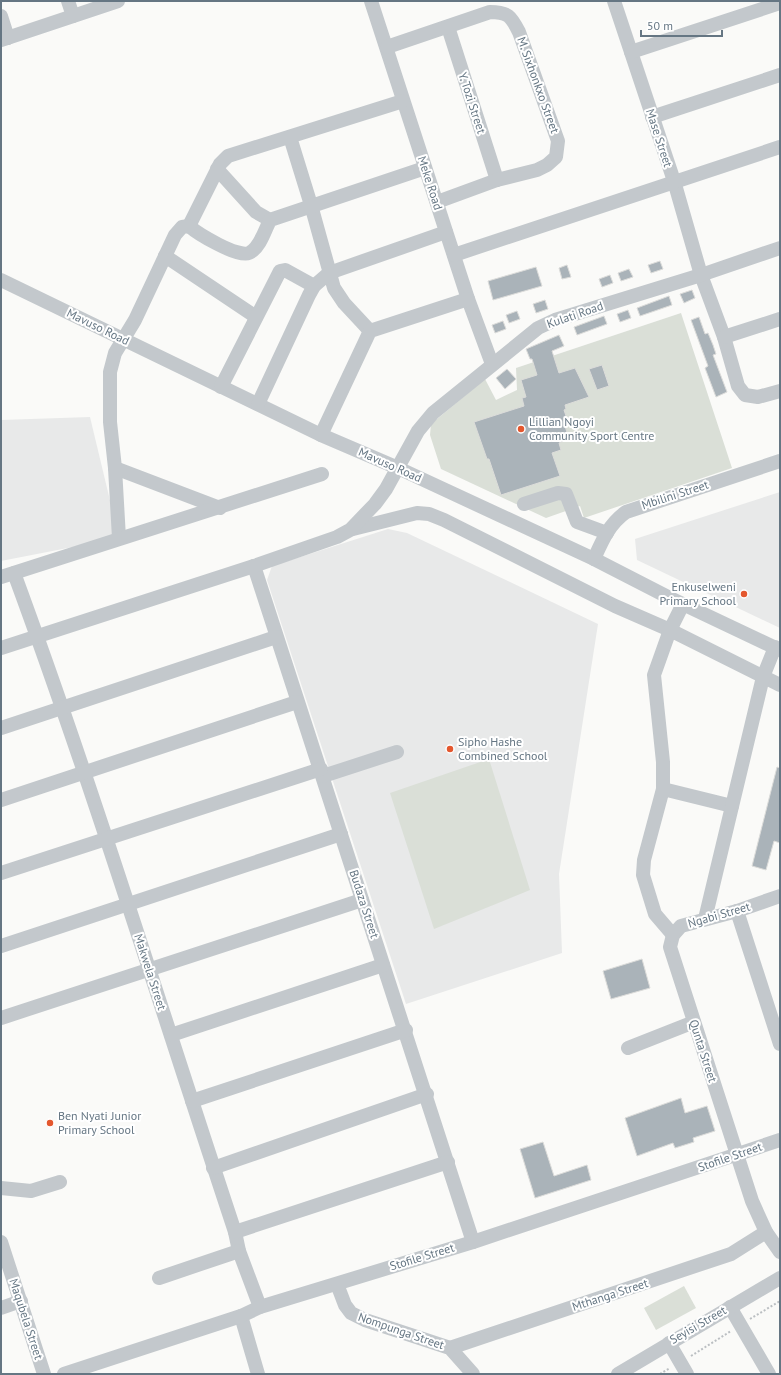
<svg xmlns="http://www.w3.org/2000/svg" width="781" height="1375" font-family="'PT Sans',sans-serif">
<style>
.built{fill:#e8e9e9}
.green{fill:#dadfd7}
.building{fill:#aab3b9;stroke:#dcdcda}
.lines{fill:none;stroke-linecap:round;stroke-linejoin:round}
.path{stroke:#bbbfc2;stroke-width:2;stroke-dasharray:2 2;stroke-linecap:butt}
.minor{stroke:#c3c8cc;stroke-width:14}
.poi-dot{fill:#e4572e;stroke:#fff;stroke-width:1.5}
.labels{text-anchor:middle;stroke-width:4;stroke-linejoin:round;paint-order:stroke}
.street-label{font-size:12px;fill:#657683;stroke:#fff}
.poi-label{font-size:12px;fill:#657683;stroke:#fff;text-anchor:start}
</style>
<rect width="100%" height="100%" fill="#fafaf8"/>
<g class="built">
<polygon points="90,417 119,538 1,561 1,420"/>
<polygon points="780,492 780,628 637,560 635,539"/>
<polygon points="388,529 407,533 598,624 559,874 562,953 406,1004 267,580 272,566"/>
</g>
<g class="green">
<polygon points="681,313 732,468 584,518 580,506 546,518 441,469 430,435 431,424 485,379 496,400 517,390 516,368"/>
<polygon points="489,759 530,890 434,929 390,793"/>
<polygon points="684,1286 696,1308 656,1330 644,1308"/>
</g>
<g class="building">
<polygon points="660,261 663,269 651,273 648,265"/>
<polygon points="567,265 571,277 562,279 559,268"/>
<polygon points="536,267 542,286 493,300 488,281"/>
<polygon points="629,269 633,277 621,281 618,273"/>
<polygon points="610,275 613,283 602,287 599,279"/>
<polygon points="692,290 695,298 684,303 680,294"/>
<polygon points="669,296 672,305 640,316 637,308"/>
<polygon points="545,300 548,309 536,313 533,304"/>
<polygon points="628,310 631,318 620,322 617,314"/>
<polygon points="517,311 520,319 509,323 506,315"/>
<polygon points="604,316 607,324 577,335 574,327"/>
<polygon points="699,317 705,334 708,333 713,345 716,354 713,355 727,392 716,397 705,368 708,366 691,320"/>
<polygon points="503,321 506,329 495,333 492,325"/>
<polygon points="559,335 564,346 552,351 559,373 575,368 589,397 565,405 566,409 564,410 569,425 565,426 569,439 559,443 561,450 552,453 560,476 501,495 489,459 487,459 474,422 524,406 522,398 526,397 521,380 537,375 532,359 530,359 526,349"/>
<polygon points="602,365 609,386 597,390 589,369"/>
<polygon points="507,369 516,379 505,389 496,378"/>
<polygon points="777,767 780,768 780,843 774,841 766,870 752,866"/>
<polygon points="642,959 650,988 611,999 603,971"/>
<polygon points="681,1098 685,1113 707,1106 715,1131 693,1138 694,1142 675,1148 673,1143 637,1156 625,1118"/>
<polygon points="543,1142 554,1176 587,1165 591,1180 535,1198 520,1149"/>
</g>
<g class="lines">
<g class="path">
<polyline points="750,1319 780,1301"/>
<polyline points="691,1356 731,1331"/>
<polyline points="660,1374 670,1368"/>
</g>
<g class="minor">
<polyline points="68,1 73,16"/>
<polyline points="371,1 468,299 492,364"/>
<polyline points="614,1 674,181 701,275 724,337 738,386 745,395 758,397 780,391"/>
<polyline points="1,16 8,38"/>
<polyline points="448,27 497,180"/>
<polyline points="1,40 118,1"/>
<path d="M 387,47 L 490,12 C 508,12 511,16 519,32 L 558,141 L 556,157 L 547,165 L 537,170 L 497,180 L 437,202"/>
<polyline points="631,52 780,3"/>
<polyline points="652,117 780,75"/>
<polyline points="290,137 311,205 334,288 344,303 370,331"/>
<polyline points="217,169 256,212 270,220"/>
<path d="M 189,226 C 198,234 238,258 249,253 C 260,248 265,230 270,220 L 425,168"/>
<polyline points="189,226 220,164 228,156 403,101"/>
<polyline points="454,255 780,147"/>
<polyline points="165,256 256,317"/>
<polyline points="1,280 321,435 398,468 594,559 668,597 780,650"/>
<polyline points="724,337 780,319"/>
<polyline points="221,387 280,271 285,270 314,286"/>
<polyline points="258,404 309,295 314,286 329,273 446,232"/>
<polyline points="321,435 370,331 468,299"/>
<polyline points="115,468 220,508"/>
<polyline points="524,504 558,493 566,494 577,522 607,533"/>
<polyline points="353,529 417,513 429,514 444,520 615,606 670,630 780,685"/>
<polyline points="119,538 115,468 110,422 110,372 115,353 135,320 175,235 182,227 189,226"/>
<path d="M 594,559 C 602,541 609,524 626,512 L 780,461"/>
<polyline points="254,566 473,1242"/>
<path d="M 14,573 C 94,790 162,1012 235,1232 L 239,1251 L 260,1307"/>
<polyline points="1,577 322,474"/>
<polyline points="1,648 254,566 337,537 350,530 375,504 386,489 418,431 433,413 538,328 555,320 701,275 780,248"/>
<polyline points="1,728 276,637"/>
<polyline points="323,776 397,752"/>
<polyline points="663,789 732,806"/>
<polyline points="1,800 297,702"/>
<polyline points="1,873 321,769"/>
<polyline points="780,896 737,911 681,926 673,935 670,947 752,1201 766,1232 780,1252"/>
<polyline points="737,911 780,1044"/>
<polyline points="705,919 763,677 775,647"/>
<polyline points="673,935 655,914 643,875 644,860 663,789 663,762 654,675 670,630 683,604"/>
<polyline points="1,946 341,834"/>
<polyline points="1,1018 362,900"/>
<polyline points="171,1035 383,965"/>
<polyline points="628,1048 694,1022"/>
<polyline points="192,1101 406,1030"/>
<polyline points="213,1168 427,1094"/>
<polyline points="1,1188 31,1191 60,1182"/>
<polyline points="235,1232 448,1162"/>
<polyline points="1,1242 44,1374"/>
<polyline points="159,1278 239,1251"/>
<polyline points="337,1284 345,1305 351,1313 365,1320 450,1348 473,1374"/>
<polyline points="730,1307 769,1374"/>
<polyline points="1,1308 21,1301"/>
<polyline points="241,1316 258,1374"/>
<polyline points="669,1343 687,1374"/>
<polyline points="450,1348 731,1254 766,1232"/>
<polyline points="64,1374 241,1316 260,1307 473,1242 780,1140"/>
<polyline points="618,1374 780,1278"/>
</g>
</g>
<g class="poi-dot">
<circle cx="521" cy="429" r="4"/>
<circle cx="744" cy="594" r="4"/>
<circle cx="450" cy="749" r="4"/>
<circle cx="50" cy="1123" r="4"/>
</g>
<g class="labels">
<g class="street-label">
<text transform="translate(538 85) rotate(70)" y="4">M. Sixhonkxo Street</text>
<text transform="translate(472 103) rotate(72)" y="4">Y. Tozi Street</text>
<text transform="translate(659 138) rotate(72)" y="4">Mase Street</text>
<text transform="translate(430 183) rotate(72)" y="4">Meke Road</text>
<text transform="translate(575 315) rotate(-19)" y="4">Kulati Road</text>
<text transform="translate(98 327) rotate(26)" y="4">Mavuso Road</text>
<text transform="translate(390 465) rotate(24)" y="4">Mavuso Road</text>
<text transform="translate(675 495) rotate(-18)" y="4">Mbilini Street</text>
<text transform="translate(364 904) rotate(72)" y="4">Budaza Street</text>
<text transform="translate(719 915) rotate(-16)" y="4">Ngabi Street</text>
<text transform="translate(150 972) rotate(72)" y="4">Makwela Street</text>
<text transform="translate(703 1051) rotate(72)" y="4">Qunta Street</text>
<text transform="translate(730 1157) rotate(-19)" y="4">Stofile Street</text>
<text transform="translate(422 1257) rotate(-17)" y="4">Stofile Street</text>
<text transform="translate(610 1295) rotate(-18)" y="4">Mthanga Street</text>
<text transform="translate(26 1319) rotate(72)" y="4">Maqubela Street</text>
<text transform="translate(698 1325) rotate(-30)" y="4">Seyisi Street</text>
<text transform="translate(401 1331) rotate(19)" y="4">Nompunga Street</text>
</g>
<g class="poi-label">
<text x="529" y="426">Lillian Ngoyi<tspan x="529" dy="14">Community Sport Centre</tspan></text>
<text x="736" y="591" text-anchor="end">Enkuselweni<tspan x="736" dy="14">Primary School</tspan></text>
<text x="458" y="746">Sipho Hashe<tspan x="458" dy="14">Combined School</tspan></text>
<text x="58" y="1120">Ben Nyati Junior<tspan x="58" dy="14">Primary School</tspan></text>
</g>
</g>
<rect width="781" height="1375" fill="none" stroke="#657683" stroke-width="4"/>
<path d="M641 30v6h81v-6" fill="none" stroke="#657683" stroke-width="2"/>
<text x="647" y="30" font-size="12" fill="#657683" stroke="#ffffff" stroke-width="3" paint-order="stroke">50 m</text>
</svg>
